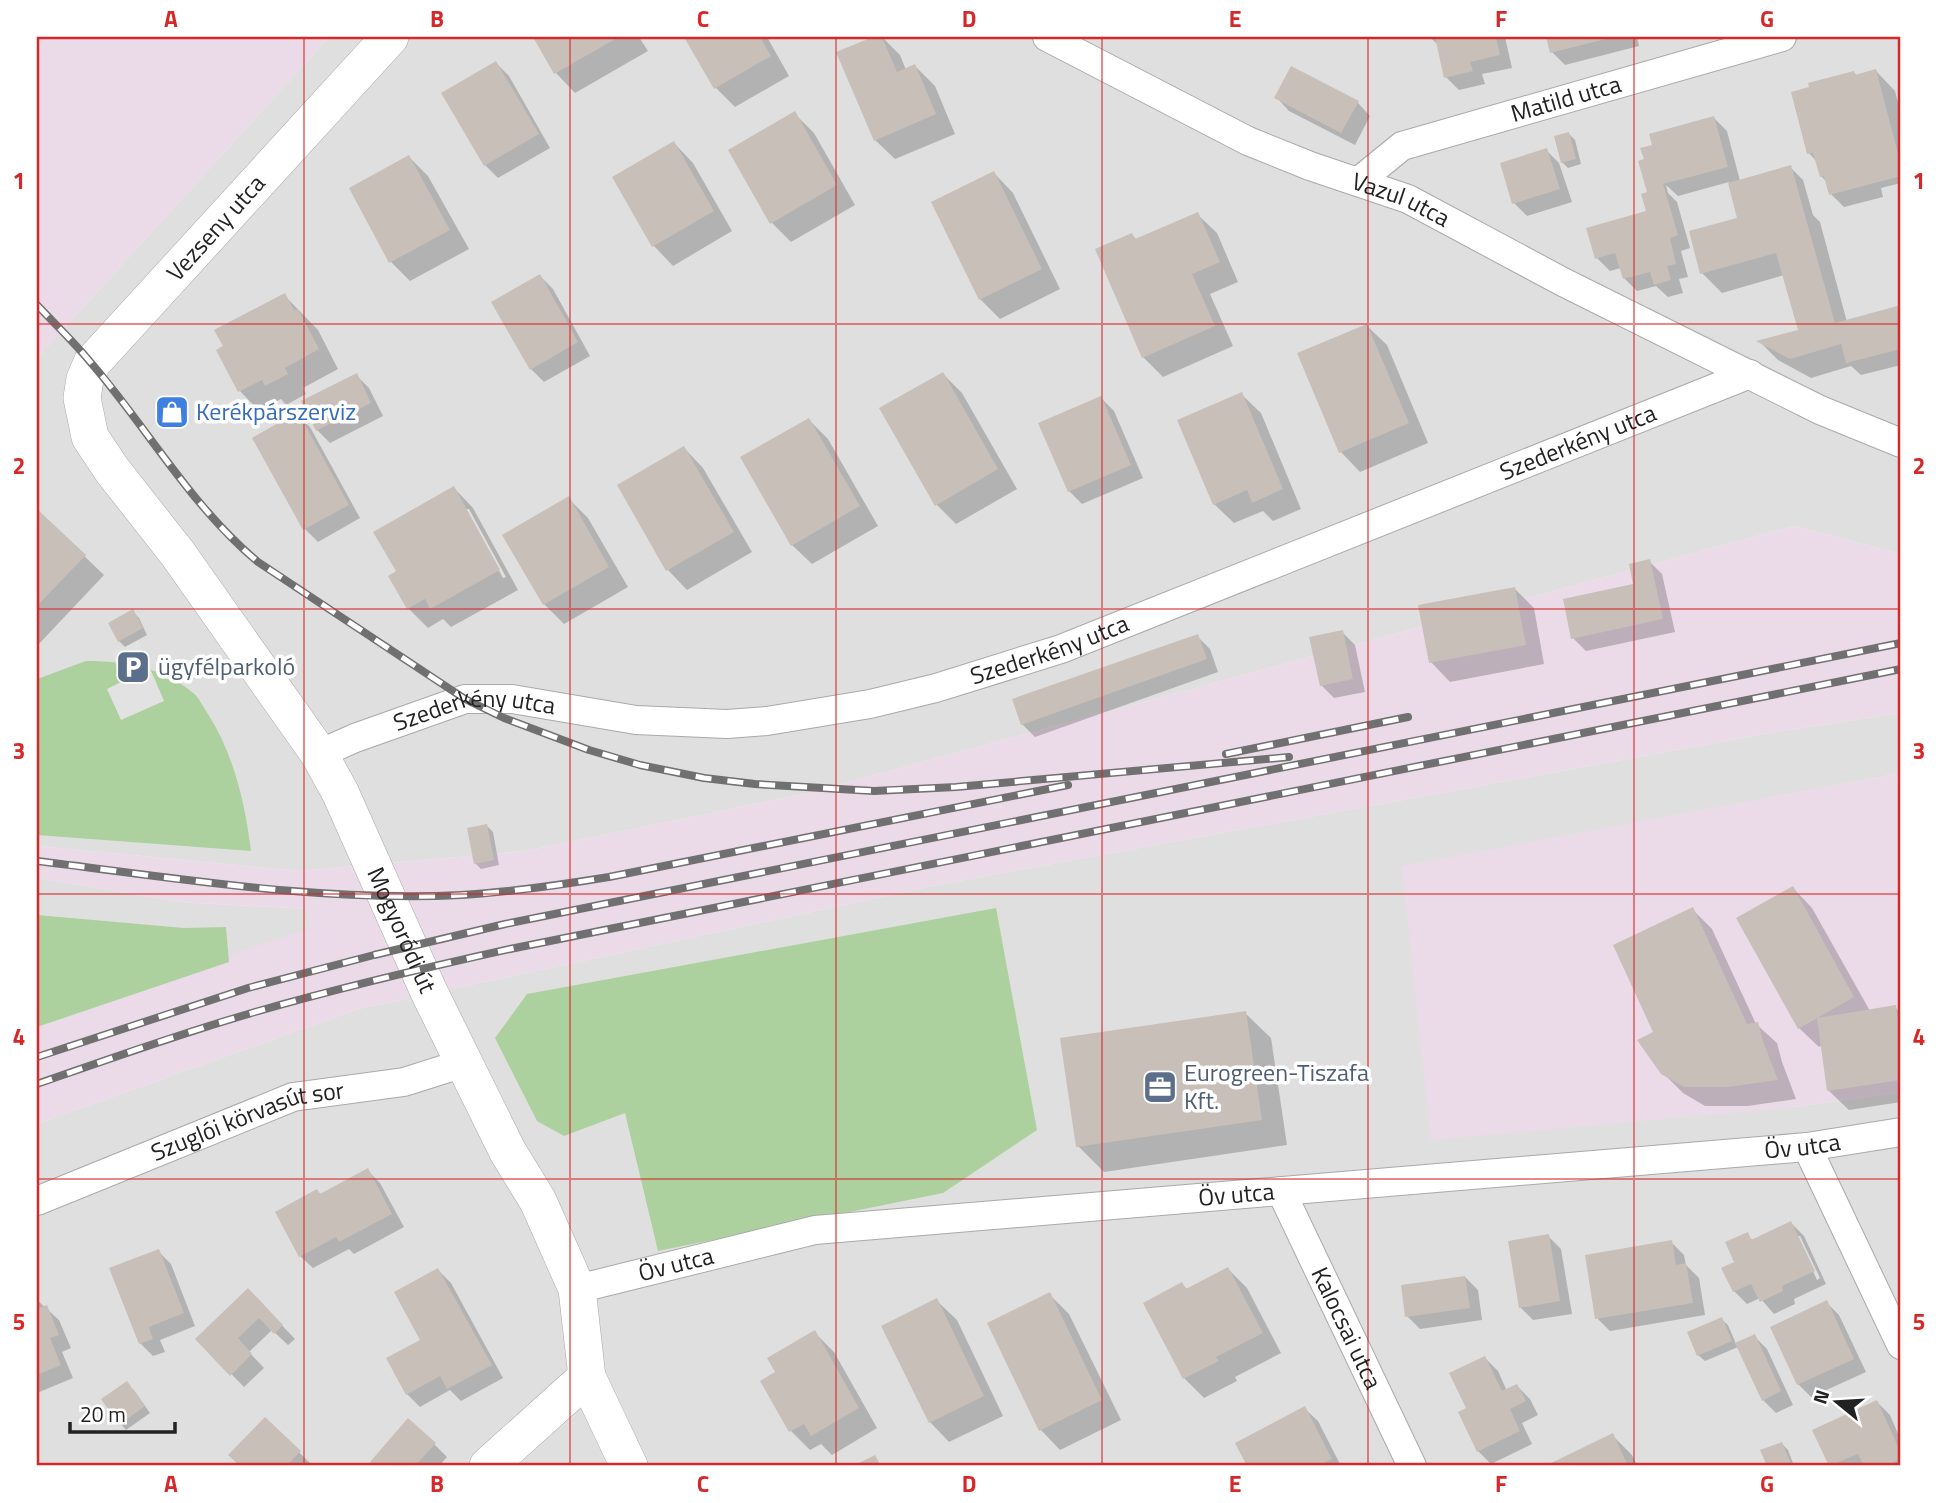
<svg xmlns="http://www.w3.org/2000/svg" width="1938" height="1503" font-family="'Titillium Web',sans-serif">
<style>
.residential{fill:#e0dfdf}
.industrial{fill:#ebdbe8}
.forest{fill:#add19e}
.parking{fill:#e2e2e2}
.shadow{fill:#0003;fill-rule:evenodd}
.building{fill:#c7bfb8}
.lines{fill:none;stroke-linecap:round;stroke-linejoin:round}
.minor-casing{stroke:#a9a9a9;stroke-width:30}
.tertiary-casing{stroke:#a9a9a9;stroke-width:38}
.minor{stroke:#fff;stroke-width:28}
.tertiary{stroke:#fff;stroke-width:37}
.rail-casing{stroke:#707070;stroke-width:8}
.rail{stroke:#fff;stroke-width:5;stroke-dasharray:16;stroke-linecap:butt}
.grid{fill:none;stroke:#d62828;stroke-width:2;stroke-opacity:0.55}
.labels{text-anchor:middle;stroke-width:7;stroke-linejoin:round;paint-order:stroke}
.street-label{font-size:24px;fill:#222;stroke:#fff}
.shop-label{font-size:24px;fill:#366cbe;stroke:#fff;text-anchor:start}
.service-label{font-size:24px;fill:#4e5e75;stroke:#fff;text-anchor:start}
.neatline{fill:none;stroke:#d62828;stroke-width:2.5}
.grid-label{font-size:23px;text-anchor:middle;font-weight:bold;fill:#d62828}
</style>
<rect width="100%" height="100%" fill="#f2efe9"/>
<g class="residential">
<polygon points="329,37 1901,37 1901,554 1794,526 804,794 525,851 300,871 37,846 37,358"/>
<polygon points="1901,713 1901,773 1402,867 1795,1107 1901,1092 1901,1466 37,1466 37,1124 358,1009 942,884 1764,734"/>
<polygon points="37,878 180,902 307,909 311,929 37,1019"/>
</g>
<g class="industrial">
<polygon points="37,37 329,37 37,358"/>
<polygon points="1794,526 1901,554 1901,713 1764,734 942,884 358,1009 37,1124 37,1019 311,928 307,909 180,902 37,878 37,846 300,871 525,851 804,794"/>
<polygon points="1901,773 1901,1092 1795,1107 1431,1140 1402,866"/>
</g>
<g class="forest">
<path d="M 86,661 C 123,661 162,667 192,692 C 199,697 203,707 208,714 C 234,755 245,803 251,851 L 37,835 L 37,679 Z"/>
<polygon points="996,908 1037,1130 943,1193 658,1251 625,1113 564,1136 537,1121 495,1038 527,994"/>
<polygon points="37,915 184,928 226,927 229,962 37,1027"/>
</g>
<polygon class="parking" points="138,640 164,701 121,720 107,689 123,681 111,652"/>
<g class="shadow">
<polygon points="535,37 639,37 648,51 575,93 556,73"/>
<polygon points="686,37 767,37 789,76 735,107 716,88"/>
<polygon points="877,37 882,37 900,55 906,70 915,66 935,86 955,134 895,159 875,140 839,53"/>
<polygon points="1430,37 1505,37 1512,68 1482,74 1485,84 1459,90 1446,77 1439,46"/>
<polygon points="1548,37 1637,37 1639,46 1565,65 1552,52"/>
<polygon points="496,63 509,76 550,148 498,178 485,165"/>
<polygon points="1876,71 1895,91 1901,114 1901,183 1881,188 1883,197 1844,207 1831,194 1828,183 1821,176 1817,162 1809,153 1854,73 1858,76"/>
<polygon points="1277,98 1358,103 1370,116 1355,145 1289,111"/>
<polygon points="794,113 814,133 855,205 791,242 771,222"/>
<polygon points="1714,118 1727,131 1740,181 1790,167 1803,180 1813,215 1820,222 1847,322 1901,307 1901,365 1861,375 1851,366 1811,378 1778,360 1760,342 1800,331 1784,275 1722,293 1702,273 1740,219 1729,182 1678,196 1666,185 1668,193 1677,202 1690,248 1681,251 1688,277 1679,279 1683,293 1668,297 1656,286 1637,291 1624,278 1621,268 1610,271 1597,258 1648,212 1646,160 1651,147"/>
<polygon points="1569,134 1575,140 1581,164 1568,168 1562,162"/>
<polygon points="674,143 693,163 732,231 673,266 654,246 614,178"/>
<polygon points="1546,150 1559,163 1572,202 1527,216 1514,203"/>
<polygon points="409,157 428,176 469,249 410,281 391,262"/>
<polygon points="994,173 1013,193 1060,289 1000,319 980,299"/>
<polygon points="1197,214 1217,233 1238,282 1210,294 1233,346 1163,377 1143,357 1132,235 1137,240"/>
<polygon points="540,276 553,289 590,356 544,382 531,369"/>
<polygon points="284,295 318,330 338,369 303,388 306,394 286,405 281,399 259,411 240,391 219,350"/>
<polygon points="1367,326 1387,345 1428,443 1360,472 1341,452"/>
<polygon points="943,374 962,393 1017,489 956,524 937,505"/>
<polygon points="356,375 369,388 383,416 330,443 317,430"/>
<polygon points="1241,394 1261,413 1301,509 1273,521 1263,511 1234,523 1214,504"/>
<polygon points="1101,398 1114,411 1143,478 1082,504 1069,491"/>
<polygon points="297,415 310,427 360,518 318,542 305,529"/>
<polygon points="809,420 828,439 878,526 812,564 792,545"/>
<polygon points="684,448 703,468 752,552 687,590 668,570 620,485"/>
<path d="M 454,488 L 473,508 L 518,590 L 451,627 L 443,619 L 428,628 L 408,608 L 398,572 ZM 465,509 L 469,509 L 506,577 L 503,578 Z"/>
<polygon points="569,499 588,518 628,587 564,624 544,604 505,536"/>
<polygon points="37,511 104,575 37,646"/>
<polygon points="1649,561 1662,574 1675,632 1586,651 1573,638 1635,585"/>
<polygon points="1515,589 1534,608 1544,664 1450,682 1431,662"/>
<polygon points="133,612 139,618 147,635 125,647 119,641"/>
<polygon points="1342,632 1355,645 1365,692 1334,698 1321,685"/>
<polygon points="1197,636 1210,649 1218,672 1035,737 1022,724"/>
<polygon points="487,826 493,832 499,865 481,869 475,863"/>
<polygon points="1793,888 1812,908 1870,1011 1895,1007 1901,1014 1901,1102 1849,1110 1829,1091 1822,1045 1819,1047 1799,1028"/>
<polygon points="1692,909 1712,929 1756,1024 1777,1043 1782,1062 1796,1099 1748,1106 1705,1106 1683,1093 1663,1073 1656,1033"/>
<polygon points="1245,1013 1271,1038 1287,1145 1104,1172 1078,1146"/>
<polygon points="367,1170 380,1183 404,1227 354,1254 349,1249 313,1268 300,1256 317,1191 322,1195"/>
<path d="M 1791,1223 L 1804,1236 L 1826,1284 L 1794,1299 L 1795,1304 L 1774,1314 L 1760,1298 L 1747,1304 L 1734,1291 L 1747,1234 L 1753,1241 ZM 1797,1236 L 1800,1236 L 1820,1278 L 1817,1280 Z"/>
<polygon points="1548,1236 1561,1249 1572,1314 1533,1320 1520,1307"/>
<polygon points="1671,1242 1684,1255 1686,1265 1699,1278 1705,1315 1610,1331 1597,1318"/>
<polygon points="158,1251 171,1264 195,1326 160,1340 165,1352 153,1356 140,1343"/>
<polygon points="1228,1269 1247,1288 1281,1353 1235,1377 1237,1381 1204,1398 1184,1378 1146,1303 1182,1284 1188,1290"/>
<polygon points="438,1270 451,1283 503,1378 461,1401 450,1390 420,1407 407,1394 422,1340"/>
<polygon points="1465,1277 1478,1290 1482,1320 1420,1329 1407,1316"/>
<polygon points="248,1290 295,1339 288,1345 272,1330 249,1352 264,1368 244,1387 197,1339"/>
<polygon points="1049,1294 1069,1314 1121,1420 1060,1450 1041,1430"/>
<polygon points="37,1300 59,1320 71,1348 62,1352 73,1378 37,1393"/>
<polygon points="937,1301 957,1320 1003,1416 949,1442 930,1422"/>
<polygon points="1826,1302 1839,1315 1866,1372 1811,1397 1798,1384"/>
<polygon points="1721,1319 1728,1325 1736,1344 1754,1336 1767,1349 1793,1405 1776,1413 1763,1400 1738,1347 1705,1361 1698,1355"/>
<polygon points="815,1333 834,1352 877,1428 832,1455 821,1444 810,1450 791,1431 777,1373"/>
<polygon points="1485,1358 1498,1371 1507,1391 1517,1386 1530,1399 1538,1415 1522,1423 1532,1444 1491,1464 1478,1451 1468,1409"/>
<polygon points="133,1389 150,1413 126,1430 121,1424"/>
<polygon points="1877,1402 1890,1415 1901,1441 1901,1466 1831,1466 1815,1431"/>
<polygon points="1305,1409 1318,1421 1341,1466 1249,1466 1238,1444"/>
<polygon points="265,1419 312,1465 311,1466 242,1466 231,1455"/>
<polygon points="1612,1435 1632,1455 1637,1466 1549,1466"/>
<polygon points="434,1444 447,1457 439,1466 376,1466 372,1462"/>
<polygon points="1782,1444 1788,1450 1794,1466 1769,1466 1762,1451"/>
</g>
<g class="building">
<polygon points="533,37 619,37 554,74"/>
<polygon points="684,37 760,37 771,56 714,89"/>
<polygon points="873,37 882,37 897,72 915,64 936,114 874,141 836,52"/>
<polygon points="1435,37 1496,37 1500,55 1470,62 1473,71 1444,78"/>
<polygon points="1546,37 1610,37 1610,38 1550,53"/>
<polygon points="496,61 539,134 484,166 441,93"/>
<polygon points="1291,66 1359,101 1341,133 1274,98"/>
<polygon points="1876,69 1901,165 1901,176 1829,195 1824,176 1820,177 1813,153 1807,154 1791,92 1809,87 1808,83 1854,71 1855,75"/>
<polygon points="795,111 837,185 770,224 728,150"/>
<polygon points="1714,116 1728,167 1663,184 1678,235 1670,238 1676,264 1667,266 1671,280 1654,285 1650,272 1623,279 1615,253 1595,259 1586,228 1646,211 1641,194 1647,192 1638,161 1644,159 1640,148 1652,145 1649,134"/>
<polygon points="1569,132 1576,159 1561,163 1554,136"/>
<polygon points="674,141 714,211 652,247 612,177"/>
<polygon points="1547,148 1560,189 1512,204 1500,163"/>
<polygon points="409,155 450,230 389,263 349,188"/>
<polygon points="1791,165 1835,323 1901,305 1901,349 1846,363 1841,344 1790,359 1756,341 1798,330 1776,253 1700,274 1689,231 1737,218 1728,183"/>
<polygon points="994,171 1042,269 979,300 931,202"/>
<polygon points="1198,212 1220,262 1192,274 1215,326 1142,358 1095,249 1132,233 1135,239"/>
<polygon points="540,274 578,342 530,370 491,302"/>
<polygon points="285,293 294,310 298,309 319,349 285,368 288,374 265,386 262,380 238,392 216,350 223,346 214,330"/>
<polygon points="1367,324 1409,423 1339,453 1297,353"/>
<polygon points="943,372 998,469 935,506 879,408"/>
<polygon points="357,373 371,403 316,431 301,401"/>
<polygon points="1242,392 1283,489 1252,503 1247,490 1213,505 1177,420"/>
<polygon points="1101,396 1131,465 1068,492 1038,423"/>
<polygon points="298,412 349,505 303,530 252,438"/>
<polygon points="809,418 860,506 791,546 740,457"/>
<polygon points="684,446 734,532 666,571 617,485"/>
<polygon points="454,486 500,570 430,609 425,599 407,609 388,576 396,571 373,532"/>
<polygon points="569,496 609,567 543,605 502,535"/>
<polygon points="37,509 86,555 37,606"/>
<polygon points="1650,559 1663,619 1571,639 1563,599 1633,584 1629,564"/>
<polygon points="1515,587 1526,645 1429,663 1418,605"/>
<polygon points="133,609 143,628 118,642 108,623"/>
<polygon points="1343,630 1353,679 1320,686 1309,637"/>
<polygon points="1198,634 1207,659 1021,725 1012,699"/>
<polygon points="487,824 494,860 474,864 467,828"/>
<polygon points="1793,886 1854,997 1798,1029 1736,918"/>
<polygon points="1693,907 1747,1024 1758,1022 1763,1041 1778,1080 1728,1087 1684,1087 1661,1074 1637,1040 1653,1032 1613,945"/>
<polygon points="1896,1005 1901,1042 1901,1080 1827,1091 1817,1018"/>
<polygon points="1246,1011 1262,1120 1076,1147 1060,1038"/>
<polygon points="368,1168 392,1214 339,1242 336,1237 299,1257 275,1212 317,1189 320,1194"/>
<polygon points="1791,1221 1815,1271 1782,1286 1783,1291 1760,1302 1751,1284 1733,1292 1721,1268 1734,1262 1725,1242 1748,1232 1751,1240"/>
<polygon points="1549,1234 1560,1301 1519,1308 1508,1241"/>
<polygon points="1672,1240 1676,1265 1686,1263 1693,1303 1595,1319 1585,1255"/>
<polygon points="159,1249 184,1313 149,1327 153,1339 139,1344 109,1268"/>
<polygon points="1228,1267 1263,1333 1216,1357 1219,1361 1183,1379 1143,1303 1182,1282 1186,1289"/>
<polygon points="438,1268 492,1365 447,1389 440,1376 406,1395 386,1358 420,1340 394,1292"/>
<polygon points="1465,1276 1470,1308 1405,1317 1401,1285"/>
<polygon points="248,1288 283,1325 274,1334 259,1318 238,1338 252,1354 230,1376 195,1339"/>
<polygon points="1050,1292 1102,1400 1039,1431 987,1323"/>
<polygon points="937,1298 984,1396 929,1423 881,1326"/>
<polygon points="1827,1300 1854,1359 1797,1385 1770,1327"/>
<polygon points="47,1305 59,1335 50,1338 61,1365 37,1375 37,1309"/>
<polygon points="1722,1317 1732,1341 1697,1356 1687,1332"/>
<polygon points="815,1330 859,1408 811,1436 804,1424 789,1432 760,1381 775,1372 767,1358"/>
<polygon points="1755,1334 1781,1391 1762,1401 1735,1343"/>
<polygon points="1485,1356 1502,1391 1517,1384 1526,1401 1510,1409 1520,1431 1477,1452 1458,1412 1466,1408 1449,1373"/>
<polygon points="127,1381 145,1406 119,1425 101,1399"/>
<polygon points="1877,1400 1901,1453 1901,1459 1885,1466 1864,1466 1858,1454 1829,1466 1812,1430"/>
<polygon points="1305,1406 1332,1459 1318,1466 1247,1466 1235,1443"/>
<polygon points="265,1417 301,1451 286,1466 240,1466 228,1455"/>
<polygon points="408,1418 436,1443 415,1466 375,1466 370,1462"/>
<polygon points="1613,1433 1628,1466 1545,1466"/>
<polygon points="1782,1442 1792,1466 1767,1466 1760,1450"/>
<polygon points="875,1455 881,1466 853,1466"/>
</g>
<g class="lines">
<g class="minor-casing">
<g id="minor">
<path id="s1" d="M 1047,37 L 1248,141 L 1310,166 L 1408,199 L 1563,282 L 1820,410 L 1901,443"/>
<path id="s2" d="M 1359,181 L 1402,146 L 1782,37"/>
<path id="s3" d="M 319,754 L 355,738 L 465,699 L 512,699 L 636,720 L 727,724 L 767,721 L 870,704 L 936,688 L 1061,649 L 1750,374"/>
<polyline points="1807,1147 1901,1345"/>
<path id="s4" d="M 1281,1191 L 1412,1466"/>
<path id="s5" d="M 37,1201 L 293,1097 L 404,1082 L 464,1063"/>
<path id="s6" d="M 577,1289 L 815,1230 L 1807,1147 L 1901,1132"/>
</g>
</g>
<g class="tertiary-casing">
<g id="tertiary">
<path id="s7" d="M 390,37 L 92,363 L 85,379 L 82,398 L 90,437 L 112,470 L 178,554 L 319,754 L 340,792 L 429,992 L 508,1152 L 538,1201 L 577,1289 L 587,1377 L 629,1466"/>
<polyline points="488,1466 587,1377"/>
</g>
</g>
<use href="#minor" class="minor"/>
<use href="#tertiary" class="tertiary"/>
<g class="rail-casing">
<g id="rail">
<path d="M 37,305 C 55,324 75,343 92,364 C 148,429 191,506 258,562 L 465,699 L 504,718 L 589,750 L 640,765 L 704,778 L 755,784 L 874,791 L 956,787 L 1289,757"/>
<polyline points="1226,754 1408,717"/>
<path d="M 37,861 C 177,878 320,902 461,895 C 511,892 560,885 609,877 L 1068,785"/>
<polyline points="37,1057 248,988 374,955 505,924 1901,643"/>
<path d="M 37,1084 C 109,1059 182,1033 255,1012 C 339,988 424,968 510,949 L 1901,669"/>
</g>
</g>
<use href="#rail" class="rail"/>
</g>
<path class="grid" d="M 304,37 L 304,1466M 570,37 L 570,1466M 836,37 L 836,1466M 1102,37 L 1102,1466M 1368,37 L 1368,1466M 1634,37 L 1634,1466M 37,324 L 1901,324M 37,609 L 1901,609M 37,894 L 1901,894M 37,1179 L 1901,1179"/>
<defs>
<g id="shop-square" transform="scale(1.75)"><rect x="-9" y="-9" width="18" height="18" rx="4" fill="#3f7fe0" stroke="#fff"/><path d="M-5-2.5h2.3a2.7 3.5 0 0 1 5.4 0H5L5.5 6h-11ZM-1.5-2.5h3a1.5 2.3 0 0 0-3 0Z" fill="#fff"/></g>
<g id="parking-square" transform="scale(1.75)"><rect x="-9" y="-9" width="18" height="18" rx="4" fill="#5c6f8a" stroke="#fff"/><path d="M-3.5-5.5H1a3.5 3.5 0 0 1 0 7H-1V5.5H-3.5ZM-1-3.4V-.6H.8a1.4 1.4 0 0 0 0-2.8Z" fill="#fff"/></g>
<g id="office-square" transform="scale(1.75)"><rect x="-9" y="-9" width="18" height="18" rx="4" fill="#5c6f8a" stroke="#fff"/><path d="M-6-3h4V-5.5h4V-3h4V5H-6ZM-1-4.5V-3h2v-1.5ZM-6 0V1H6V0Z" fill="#fff"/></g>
</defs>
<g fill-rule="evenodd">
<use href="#shop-square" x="172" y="412"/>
<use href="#parking-square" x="133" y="667"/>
<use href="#office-square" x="1160" y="1087"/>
</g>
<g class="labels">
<g class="street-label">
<text dy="8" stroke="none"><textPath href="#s2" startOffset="226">Matild utca</textPath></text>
<text dy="8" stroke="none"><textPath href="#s1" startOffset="390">Vazul utca</textPath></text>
<text transform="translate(216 228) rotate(-48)" y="8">Vezseny utca</text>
<text dy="8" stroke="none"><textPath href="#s3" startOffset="1320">Szederkény utca</textPath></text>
<text dy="8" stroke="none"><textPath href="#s3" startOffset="752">Szederkény utca</textPath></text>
<text dy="8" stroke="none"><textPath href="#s3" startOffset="164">Szederkény utca</textPath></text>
<text dy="8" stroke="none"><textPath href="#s7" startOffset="1104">Mogyoródi út</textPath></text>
<text dy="8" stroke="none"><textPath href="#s5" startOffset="226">Szuglói körvasút sor</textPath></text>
<text dy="8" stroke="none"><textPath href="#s6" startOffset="1236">Öv utca</textPath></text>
<text dy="8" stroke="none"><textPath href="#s6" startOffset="668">Öv utca</textPath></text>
<text dy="8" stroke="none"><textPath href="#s6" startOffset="102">Öv utca</textPath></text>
<text dy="8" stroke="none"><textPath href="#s4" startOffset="152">Kalocsai utca</textPath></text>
</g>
<g class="shop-label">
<text x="196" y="420">Kerékpárszerviz</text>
</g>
<g class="service-label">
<text x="158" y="675">ügyfélparkoló</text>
<text x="1184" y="1081">Eurogreen-Tiszafa<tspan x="1184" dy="28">Kft.</tspan></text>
</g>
</g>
<rect width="1938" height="1503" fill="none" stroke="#ffffff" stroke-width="77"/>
<g transform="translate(1837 1402) rotate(288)" stroke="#ffffff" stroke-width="5" paint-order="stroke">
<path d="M0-5L12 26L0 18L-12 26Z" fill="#222222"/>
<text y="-10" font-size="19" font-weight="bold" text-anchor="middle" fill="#222222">N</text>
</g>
<path d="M70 1422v10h105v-10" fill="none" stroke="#222222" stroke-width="3.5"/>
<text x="80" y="1422" font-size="21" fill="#222222" stroke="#ffffff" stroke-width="5" paint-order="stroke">20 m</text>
<rect x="38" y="38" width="1861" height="1426" class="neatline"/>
<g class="grid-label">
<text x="171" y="27">A</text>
<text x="437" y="27">B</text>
<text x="703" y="27">C</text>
<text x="969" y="27">D</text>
<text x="1235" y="27">E</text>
<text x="1501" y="27">F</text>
<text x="1767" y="27">G</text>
<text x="19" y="189">1</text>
<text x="1919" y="189">1</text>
<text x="19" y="474">2</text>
<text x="1919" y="474">2</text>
<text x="19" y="759">3</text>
<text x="1919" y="759">3</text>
<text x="19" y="1045">4</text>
<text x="1919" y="1045">4</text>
<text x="19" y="1330">5</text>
<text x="1919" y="1330">5</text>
<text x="171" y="1492">A</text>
<text x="437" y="1492">B</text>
<text x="703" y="1492">C</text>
<text x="969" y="1492">D</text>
<text x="1235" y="1492">E</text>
<text x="1501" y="1492">F</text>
<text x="1767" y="1492">G</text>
</g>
</svg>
